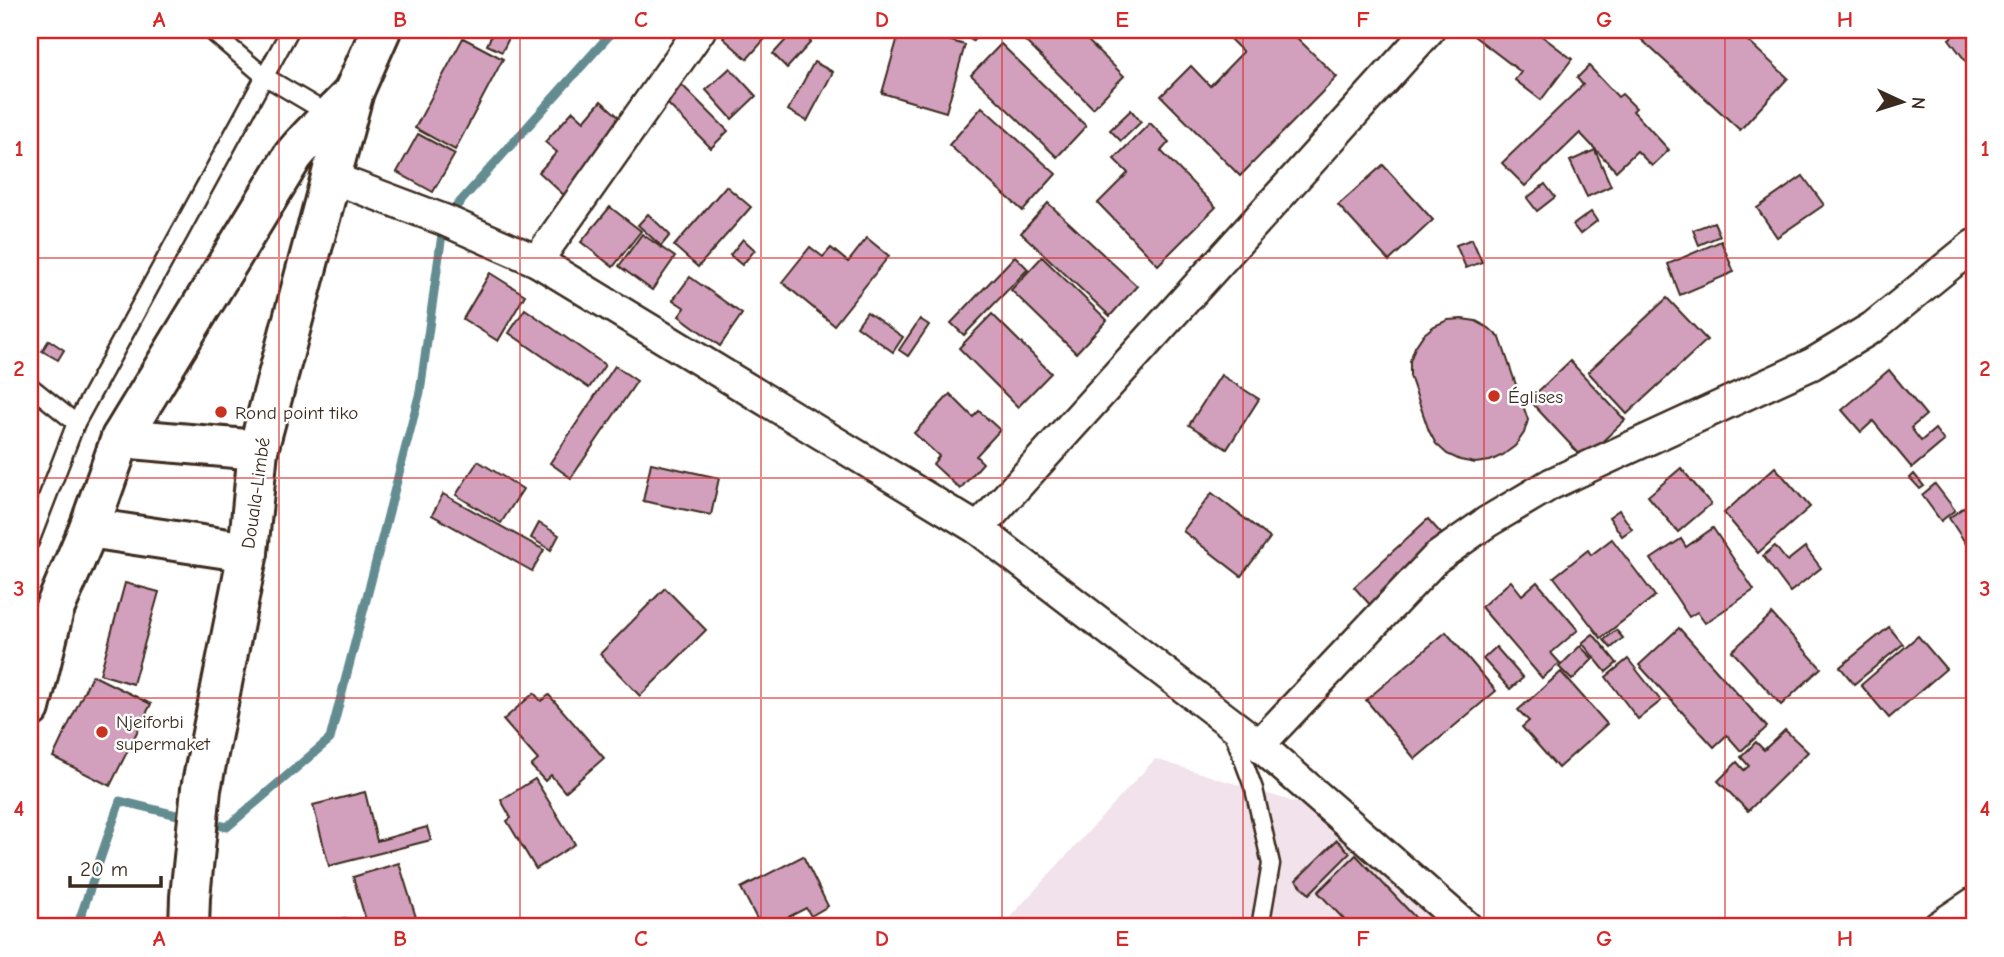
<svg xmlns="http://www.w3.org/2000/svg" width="2004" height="957" font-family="'Comic Neue',sans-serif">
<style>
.built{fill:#f2e2eb}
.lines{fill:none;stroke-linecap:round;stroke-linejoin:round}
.stream{stroke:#648c91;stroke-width:9}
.building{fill:#d2a0bc;stroke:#3b2a1e;stroke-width:2}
.service-casing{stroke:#3b2a1e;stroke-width:21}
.minor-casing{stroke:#3b2a1e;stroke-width:35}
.tertiary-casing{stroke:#3b2a1e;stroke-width:44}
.trunk-casing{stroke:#3b2a1e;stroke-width:44}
.service{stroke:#fff;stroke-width:16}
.minor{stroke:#fff;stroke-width:30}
.tertiary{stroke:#fff;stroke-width:38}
.trunk{stroke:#fff;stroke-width:38}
.grid{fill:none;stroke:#d62828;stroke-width:2;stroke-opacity:0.55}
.poi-dot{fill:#c8321e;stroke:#fff;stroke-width:2.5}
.labels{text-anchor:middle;stroke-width:5;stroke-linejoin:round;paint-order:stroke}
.poi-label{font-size:19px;fill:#3b2a1e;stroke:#fff;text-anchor:start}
.street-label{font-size:19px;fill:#3b2a1e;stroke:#fff}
.neatline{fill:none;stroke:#d62828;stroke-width:2.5}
.grid-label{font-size:23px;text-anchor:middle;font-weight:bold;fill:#d62828}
</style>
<rect width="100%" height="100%" fill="#fff"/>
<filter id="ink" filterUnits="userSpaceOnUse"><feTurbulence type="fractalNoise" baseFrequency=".0143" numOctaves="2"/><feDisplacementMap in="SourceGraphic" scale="14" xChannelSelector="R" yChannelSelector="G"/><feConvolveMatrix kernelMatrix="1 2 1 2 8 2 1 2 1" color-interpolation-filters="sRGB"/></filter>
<g filter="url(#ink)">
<polygon class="built" points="1155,759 1336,815 1444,927 1001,927"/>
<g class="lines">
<g class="stream">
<polyline points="206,822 227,827 330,739 420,392 444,220 614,30"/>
<polyline points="77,927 120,801 189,818"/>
</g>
</g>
<g class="building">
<polygon points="494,30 510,36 502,52 487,45"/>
<polygon points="731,30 773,30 747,59 723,38"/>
<polygon points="795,30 799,30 811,42 787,68 773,54"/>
<polygon points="900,30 913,30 965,45 946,112 882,93"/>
<polygon points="956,30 980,30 973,41"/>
<polygon points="1022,30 1077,30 1124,76 1093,108 1018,34"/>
<polygon points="1229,30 1289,30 1337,77 1240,176 1161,96 1191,66 1210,86 1243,52 1225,34"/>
<polygon points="1479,30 1534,30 1572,59 1541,100 1515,80 1521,72 1474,36"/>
<polygon points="1631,30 1736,30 1788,78 1740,130"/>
<polygon points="1960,30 1974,30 1974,72 1949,39"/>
<polygon points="463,38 503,59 455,150 415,128"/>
<polygon points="1001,44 1086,126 1057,157 971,75"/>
<polygon points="814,62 833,72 807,121 788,110"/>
<polygon points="1589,66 1618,97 1622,94 1636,108 1633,111 1669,150 1652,166 1637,151 1616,171 1580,133 1525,186 1502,163 1583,85 1577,78"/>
<polygon points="730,68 756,96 732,119 706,90"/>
<polygon points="680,83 728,131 711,148 664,100"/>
<polygon points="601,101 629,126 566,197 539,172 557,152 545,142 573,111 584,121"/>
<polygon points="982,107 1056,174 1023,211 949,145"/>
<polygon points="1131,110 1141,122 1121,141 1110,130"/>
<polygon points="1150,123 1169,142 1161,151 1216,207 1158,265 1098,203 1128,173 1114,159"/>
<polygon points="418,134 455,154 433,192 397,172"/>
<polygon points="1595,150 1611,186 1587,197 1570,161"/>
<polygon points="1383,165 1433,220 1389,261 1338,205"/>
<polygon points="1803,176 1824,205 1777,237 1757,208"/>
<polygon points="1545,184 1555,197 1537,211 1527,198"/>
<polygon points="726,186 751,207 698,267 674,246"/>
<polygon points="1048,203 1137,286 1110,316 1021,233"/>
<polygon points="610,207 641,231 613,267 581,242"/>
<polygon points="1591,212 1597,221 1580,234 1573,225"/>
<polygon points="648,214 670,235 661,246 638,225"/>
<polygon points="1714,222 1720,236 1699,245 1693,230"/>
<polygon points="642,234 675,257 652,290 619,266"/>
<polygon points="867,238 889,256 834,325 782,282 810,247 823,257 831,248 848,262"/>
<polygon points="743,239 755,250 742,265 730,255"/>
<polygon points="1472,239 1482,262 1466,268 1456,245"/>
<polygon points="1721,241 1734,272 1680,295 1668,264"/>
<polygon points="1015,256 1028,269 964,335 951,323"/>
<polygon points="1042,257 1107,320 1076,353 1011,290"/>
<polygon points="490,273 525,295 498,341 463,319"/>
<polygon points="690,277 742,314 720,346 679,316 685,308 673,300"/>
<polygon points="1667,298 1707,340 1627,414 1588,372"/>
<polygon points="525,309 605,365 589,388 509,333"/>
<polygon points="867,312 903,337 893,352 857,326"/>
<polygon points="992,314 1051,373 1018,407 959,348"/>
<polygon points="920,319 929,325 908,356 899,350"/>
<polygon points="1462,319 1476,321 1489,328 1500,338 1528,420 1524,433 1515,446 1503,455 1490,461 1475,463 1460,460 1447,454 1436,444 1429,431 1410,376 1410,361 1415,347 1423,335 1434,326 1448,320"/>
<polygon points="49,340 64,350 58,360 42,351"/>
<polygon points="1570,361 1625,420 1584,459 1529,400"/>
<polygon points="615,366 637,381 571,478 550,463"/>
<polygon points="1889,370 1926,415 1911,428 1921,441 1935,429 1944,441 1912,468 1873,421 1861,432 1842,410"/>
<polygon points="1221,375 1259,399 1227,449 1189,425"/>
<polygon points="950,394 973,417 979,411 1000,430 976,456 983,463 960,489 933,464 939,456 914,433"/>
<polygon points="478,461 523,489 501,523 456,495"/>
<polygon points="651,463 719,478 711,515 643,501"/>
<polygon points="1775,467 1810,507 1758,553 1724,513"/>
<polygon points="1681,468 1711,504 1678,532 1648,496"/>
<polygon points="1914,474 1924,486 1920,489 1910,478"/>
<polygon points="1935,484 1955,510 1941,521 1922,495"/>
<polygon points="1212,493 1270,538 1241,576 1183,531"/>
<polygon points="443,494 544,550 532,571 432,515"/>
<polygon points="1974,500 1974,556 1949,518"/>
<polygon points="1619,510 1632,529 1622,536 1609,517"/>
<polygon points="1428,519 1446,539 1372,607 1354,587"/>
<polygon points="539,523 559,535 551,550 531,538"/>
<polygon points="1713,528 1754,590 1705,623 1697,612 1689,617 1651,559 1681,539 1686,547"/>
<polygon points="1612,539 1655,596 1601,638 1554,577 1588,550 1591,555"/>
<polygon points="1775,546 1787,561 1805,547 1821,568 1790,592 1763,556"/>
<polygon points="1511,581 1522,595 1537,582 1578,630 1551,653 1560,663 1542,678 1481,607"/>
<polygon points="125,583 159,592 133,684 100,674"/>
<polygon points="665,588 706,630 640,696 600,654"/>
<polygon points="1772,614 1821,668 1781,705 1732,651"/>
<polygon points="1889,627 1903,644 1854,684 1840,667"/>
<polygon points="1679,628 1767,727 1741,751 1727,735 1714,747 1639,665"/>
<polygon points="1616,630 1623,638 1611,648 1604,640"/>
<polygon points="1446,632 1496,691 1415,759 1366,700"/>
<polygon points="1593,634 1617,663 1606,672 1582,643"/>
<polygon points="1918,636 1946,669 1889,718 1861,685"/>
<polygon points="1580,646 1593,659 1572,680 1559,667"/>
<polygon points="1496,647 1523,678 1510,689 1483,659"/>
<polygon points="1628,659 1661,701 1638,719 1606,677"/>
<polygon points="1561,672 1607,724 1558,768 1522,727 1529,721 1518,710"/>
<polygon points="92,675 151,704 110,786 53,757"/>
<polygon points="534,693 541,701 549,695 604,758 565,792 551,775 545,781 531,766 538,760 503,720"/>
<polygon points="1785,730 1808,752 1748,811 1718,781 1737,762 1744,770 1749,766 1741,757 1756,742 1764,750"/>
<polygon points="535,779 575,844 536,869 507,821 511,818 501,800"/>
<polygon points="365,792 377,841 427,827 431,840 329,866 313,805"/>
<polygon points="1337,840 1350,853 1309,894 1296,880"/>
<polygon points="1356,855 1411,913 1424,927 1351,927 1318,892"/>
<polygon points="803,856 828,906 811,916 806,908 769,927 761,927 741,888"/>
<polygon points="399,863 419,927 368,927 353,877"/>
<polygon points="346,918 349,927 310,927"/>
</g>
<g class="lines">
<g class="service-casing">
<g id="service">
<polyline points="210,30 264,76 330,115"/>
<polyline points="30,386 76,423"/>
<polyline points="30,542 76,423 290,30"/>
<polyline points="1232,730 1254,789 1271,864 1260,927"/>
</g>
</g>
<g class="minor-casing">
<g id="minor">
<polyline points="330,177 444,220 537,261 978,529 1259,745 1467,927"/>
<polyline points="537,261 700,30"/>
<polyline points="978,529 1429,30"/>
<polyline points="1259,745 1436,558 1487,522 1551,484 1812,364 1873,327 1974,245"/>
<polyline points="1938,927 1974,903"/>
</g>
</g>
<g class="tertiary-casing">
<g id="tertiary">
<polyline points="89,528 248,552"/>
<polyline points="30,708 54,610 89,528 121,438 258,450"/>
</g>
</g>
<g class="trunk-casing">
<g id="trunk">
<path d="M 121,438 L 293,156 C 311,133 333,115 353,93"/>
<polyline points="189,927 190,897 201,789 248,552 258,450 354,91 381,30"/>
</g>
</g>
<use href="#service" class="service"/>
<use href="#minor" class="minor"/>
<use href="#tertiary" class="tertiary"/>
<use href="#trunk" class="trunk"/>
</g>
</g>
<path class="grid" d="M 279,30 L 279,927M 520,30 L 520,927M 761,30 L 761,927M 1002,30 L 1002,927M 1243,30 L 1243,927M 1484,30 L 1484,927M 1725,30 L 1725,927M 30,258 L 1974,258M 30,478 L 1974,478M 30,698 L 1974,698"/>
<g class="poi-dot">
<circle cx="1494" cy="396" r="7"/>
<circle cx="221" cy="412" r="7"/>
<circle cx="102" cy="732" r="7"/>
</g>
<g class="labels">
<g class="poi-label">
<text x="1508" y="403">Églises</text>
<text x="235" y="419">Rond point tiko</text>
<text x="116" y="728">Njeiforbi<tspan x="116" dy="22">supermaket</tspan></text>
</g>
<g class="street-label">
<text transform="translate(255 493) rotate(-82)" y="7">Douala-Limbé</text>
</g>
</g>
<rect width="2004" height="957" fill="none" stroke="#fff" stroke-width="77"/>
<g transform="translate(1902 102) rotate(94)" stroke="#ffffff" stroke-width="5" paint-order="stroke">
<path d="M0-5L12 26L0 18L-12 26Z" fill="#3b2a1e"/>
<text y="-10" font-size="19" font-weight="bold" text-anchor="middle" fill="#3b2a1e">N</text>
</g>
<path d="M70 876v10h91v-10" fill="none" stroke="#3b2a1e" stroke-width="3.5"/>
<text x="80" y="876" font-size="21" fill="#3b2a1e" stroke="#ffffff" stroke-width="5" paint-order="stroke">20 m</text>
<rect x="38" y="38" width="1928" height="880" class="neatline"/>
<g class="grid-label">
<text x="159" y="27">A</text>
<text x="400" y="27">B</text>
<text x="641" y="27">C</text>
<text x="882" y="27">D</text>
<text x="1122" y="27">E</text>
<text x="1363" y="27">F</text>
<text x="1604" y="27">G</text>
<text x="1845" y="27">H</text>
<text x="19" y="156">1</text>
<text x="1985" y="156">1</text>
<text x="19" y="376">2</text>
<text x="1985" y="376">2</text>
<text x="19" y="596">3</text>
<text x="1985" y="596">3</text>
<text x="19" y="816">4</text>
<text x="1985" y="816">4</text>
<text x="159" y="946">A</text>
<text x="400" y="946">B</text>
<text x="641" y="946">C</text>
<text x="882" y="946">D</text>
<text x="1122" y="946">E</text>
<text x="1363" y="946">F</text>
<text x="1604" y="946">G</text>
<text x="1845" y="946">H</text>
</g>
</svg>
